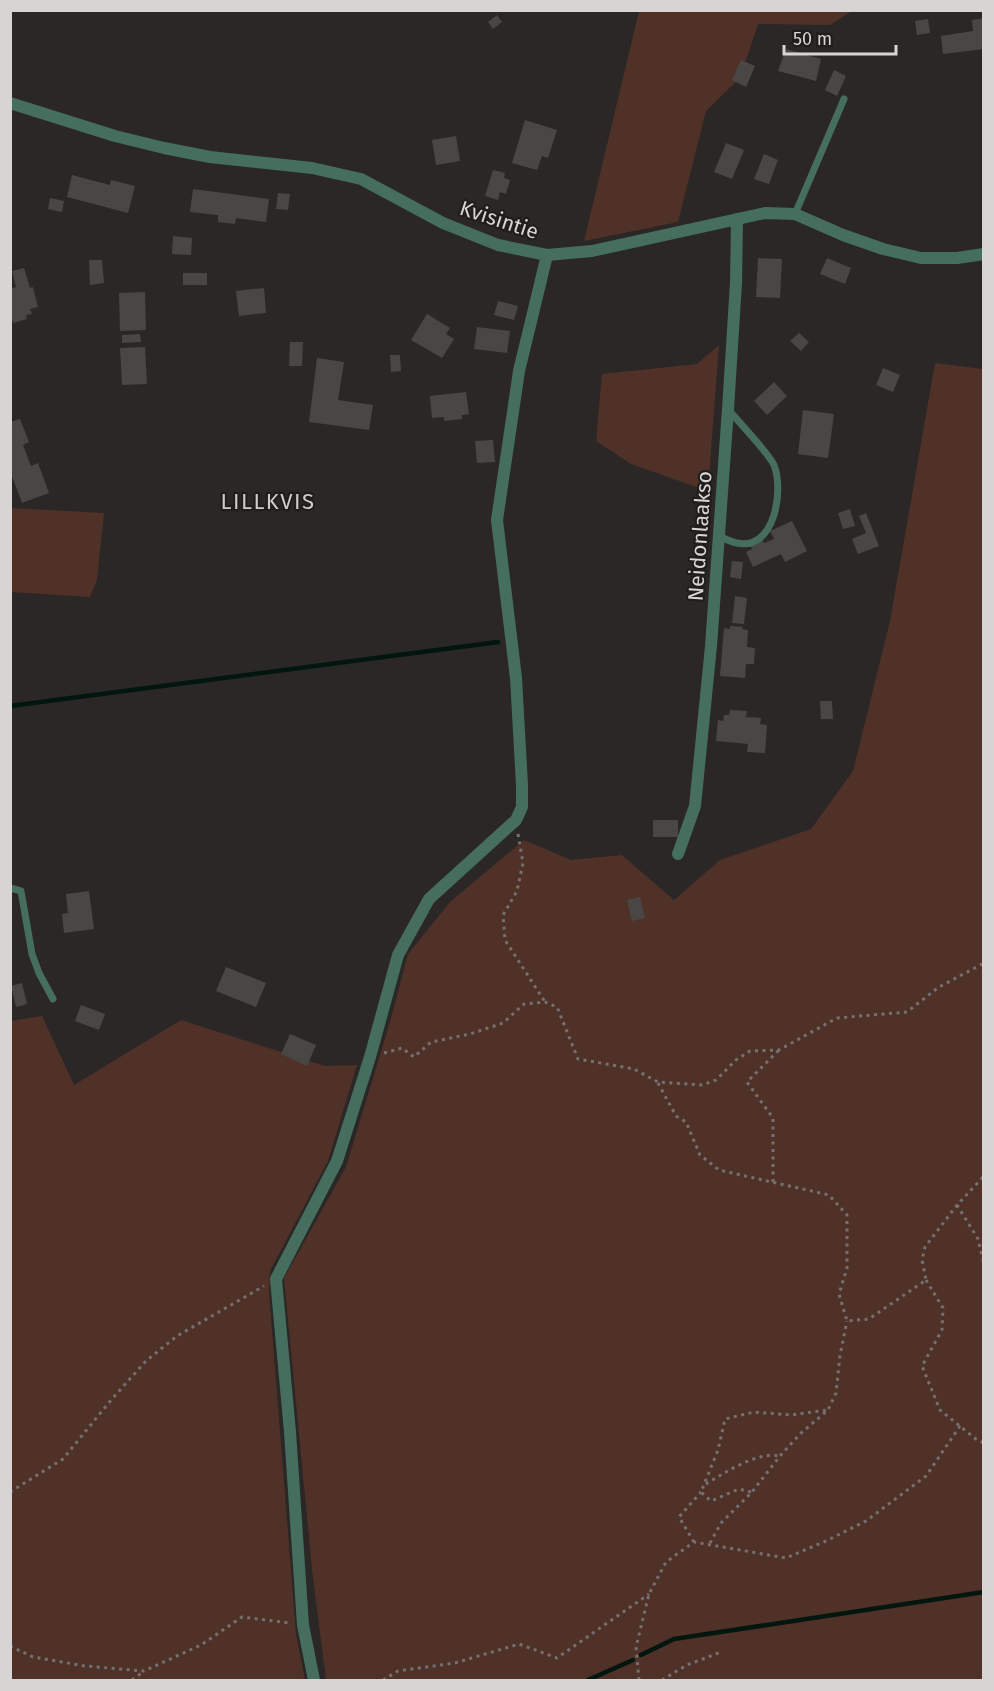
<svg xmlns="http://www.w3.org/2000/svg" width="994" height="1691" font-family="'Fira Sans',sans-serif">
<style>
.green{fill:#503127}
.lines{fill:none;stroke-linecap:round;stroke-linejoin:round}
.stream{stroke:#01160e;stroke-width:4.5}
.building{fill:#494746}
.path{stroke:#747170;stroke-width:3;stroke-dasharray:3 4.5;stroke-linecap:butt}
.lane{stroke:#466e5f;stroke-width:7}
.street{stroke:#466e5f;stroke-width:12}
.labels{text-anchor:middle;stroke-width:4.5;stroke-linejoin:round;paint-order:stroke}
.street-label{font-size:21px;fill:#d7d5d4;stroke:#201e1d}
.neighbourhood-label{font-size:22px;letter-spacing:1.5px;fill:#cfcbca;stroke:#201e1d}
</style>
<rect width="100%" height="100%" fill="#2a2726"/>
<g class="green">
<polygon points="639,11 852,11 830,25 758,24 740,78 706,111 678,222 584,241"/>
<polygon points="719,345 708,491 631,464 596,441 602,374 697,364"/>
<polygon points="935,363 983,369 983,1680 326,1680 312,1569 284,1278 346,1167 390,1022 408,954 450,902 524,840 571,860 622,855 674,900 720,860 811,829 853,771 890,621"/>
<polygon points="10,508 104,513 97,580 90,597 11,592"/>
<polygon points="42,1016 74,1085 181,1020 325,1066 357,1065 328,1161 270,1271 269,1292 296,1634 305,1680 11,1680 11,1021"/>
</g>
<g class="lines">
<g class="stream">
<polyline points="10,706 498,642"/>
<polyline points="641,1655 674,1639 984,1592"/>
<polyline points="588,1680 633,1660"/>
</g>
</g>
<g class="building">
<polygon points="497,15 502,22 493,29 488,22"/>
<polygon points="984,18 984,49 943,54 941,36 973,31 972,20"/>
<polygon points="928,19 930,33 917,35 915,21"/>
<polygon points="786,49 821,59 816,81 778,71"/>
<polygon points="741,60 755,66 746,87 732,80"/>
<polygon points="834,70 846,76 837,96 825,90"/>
<polygon points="525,120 557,130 548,158 542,156 537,170 512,163"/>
<polygon points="456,136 460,161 436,165 432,140"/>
<polygon points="726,143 744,150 732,179 714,172"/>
<polygon points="764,154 778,160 769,184 754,179"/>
<polygon points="493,170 505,173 504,178 510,180 506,194 500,192 498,200 485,196"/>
<polygon points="72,175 110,185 111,180 135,186 128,213 67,197"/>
<polygon points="193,189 269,199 266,222 236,218 235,224 218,222 218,215 190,212"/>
<polygon points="278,193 290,194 288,210 276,209"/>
<polygon points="50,198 64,201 62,212 48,209"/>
<polygon points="173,236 192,238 191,255 172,254"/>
<polygon points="758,258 782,259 780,298 756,297"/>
<polygon points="827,258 851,268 845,284 820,274"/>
<polygon points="89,260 102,260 104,283 90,285"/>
<polygon points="24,268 30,288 33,287 38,307 30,309 32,314 26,315 27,319 13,323 12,319 10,319 10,289 16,287 12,271"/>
<rect x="183" y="273" width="24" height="12"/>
<polygon points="264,288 266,313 239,316 236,291"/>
<polygon points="145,292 146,330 120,331 119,293"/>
<polygon points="498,301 518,306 514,320 494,315"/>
<polygon points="427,314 450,328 446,334 454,339 442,358 411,340"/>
<polygon points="477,327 510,331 507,353 474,349"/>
<polygon points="799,333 809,342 801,351 790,341"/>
<polygon points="140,334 141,342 122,343 122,335"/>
<polygon points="290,342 303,342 302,366 289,366"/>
<polygon points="145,347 147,384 122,385 120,348"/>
<polygon points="390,355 400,355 401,371 391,372"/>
<polygon points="317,358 344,362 338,400 373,405 369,430 309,422"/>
<polygon points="883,368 900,375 893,392 876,385"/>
<polygon points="774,382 787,396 767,415 754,401"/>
<polygon points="466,392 469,414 462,415 462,419 444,421 444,417 432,418 430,396"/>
<polygon points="803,410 834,414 828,458 798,454"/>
<polygon points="20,419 29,442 23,445 31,466 38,463 49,493 22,503 10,471 10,422"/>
<polygon points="493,440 495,462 477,463 475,441"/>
<polygon points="850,509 855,526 843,529 838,513"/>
<polygon points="866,513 879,546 858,554 852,539 866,533 859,516"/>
<polygon points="792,521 807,551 785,562 781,554 753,567 746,552 752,549 750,545 762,539 764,543 774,539 770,531"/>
<polygon points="732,561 743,562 741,579 730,577"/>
<polygon points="735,596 747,598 744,624 732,623"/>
<polygon points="730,626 743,627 742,629 748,630 747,647 755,648 754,664 746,664 745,678 720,676 724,628 730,629"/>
<polygon points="820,701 832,701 833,719 821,719"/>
<polygon points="730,710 747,711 746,717 761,718 760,724 767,725 765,753 747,752 748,744 716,741 718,720 723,721 724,715 729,715"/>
<rect x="653" y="820" width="25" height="17"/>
<polygon points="89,891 94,929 64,933 62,914 68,913 66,894"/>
<polygon points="640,897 645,918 632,921 627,900"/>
<polygon points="226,967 266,983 256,1007 216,991"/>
<polygon points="22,983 27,1004 16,1007 11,986"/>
<polygon points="81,1005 105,1014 99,1030 75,1021"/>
<polygon points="290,1034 316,1045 307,1066 281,1054"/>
</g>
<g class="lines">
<g class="path">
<polyline points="518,834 523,863 517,891 503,915 505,940 545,1002"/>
<polyline points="384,1053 402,1048 414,1057 431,1042 470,1034 503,1023 524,1004 545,1002 557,1007 578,1059 634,1069 658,1082 702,1085 716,1080 736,1060 750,1051 779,1050 837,1018 907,1012 939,987 984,963"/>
<polyline points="658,1083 676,1116 686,1122 700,1155 719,1170 829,1195 847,1215 847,1268 839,1294 847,1321 869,1319 926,1280 922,1260 925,1247 957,1205 984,1176"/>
<polyline points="773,1182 773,1118 747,1082 779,1050"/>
<polyline points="957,1205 978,1239 984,1264"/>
<polyline points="926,1280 943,1308 942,1330 922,1366 940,1410 977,1440 984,1443"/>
<path d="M 706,1484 C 724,1473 758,1451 779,1456"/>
<polyline points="10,1492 63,1459 111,1400 146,1361 177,1336 264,1286"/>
<polyline points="751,1492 739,1489 711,1501 701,1492 718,1450 725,1419 754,1412 791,1415 827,1410"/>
<polyline points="694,1542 679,1517 701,1492"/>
<polyline points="710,1543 721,1523 752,1492 780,1456 800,1434 828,1410 836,1393 840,1355 847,1321"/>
<polyline points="10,1646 33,1657 85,1666 144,1671 201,1645 242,1617 290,1623"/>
<polyline points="132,1680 143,1672"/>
<polyline points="383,1680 398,1671 455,1663 519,1644 557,1658 649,1594"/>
<polyline points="639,1680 636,1647 649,1594 666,1562 694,1542 786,1558 826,1541 866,1521 926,1476 960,1426"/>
<polyline points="662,1680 687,1665 721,1652"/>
</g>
<g class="lane">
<polyline points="795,214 844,99"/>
<path d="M 719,536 C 725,539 731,542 737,543 C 775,551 784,490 774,465 C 769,453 739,423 729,410"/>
<polyline points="10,888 21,891 32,954 39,973 53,999"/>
</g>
<g class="street">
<polyline points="10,103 115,136 164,148 210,157 312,168 361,179 443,223 498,245 547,255 592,251 765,213 795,214 843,235 883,249 921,258 957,258 984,254"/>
<polyline points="678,854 695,806 711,646 728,409 736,283 737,219"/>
<polyline points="314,1680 303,1625 290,1432 276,1279 337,1161 370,1057 398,955 429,899 516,820 522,807 522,785 516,678 497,520 519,371 547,255"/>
</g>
</g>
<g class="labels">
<g class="street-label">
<text transform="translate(499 220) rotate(18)" y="7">Kvisintie</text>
<text transform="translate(700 536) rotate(-86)" y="7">Neidonlaakso</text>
</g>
<g class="neighbourhood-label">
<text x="268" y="509">LILLKVIS</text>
</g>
</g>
<rect width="994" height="1691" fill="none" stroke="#d7d5d4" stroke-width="24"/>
<path d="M784 45v9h112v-9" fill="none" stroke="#d7d5d4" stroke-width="3"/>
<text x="793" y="45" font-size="18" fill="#d7d5d4" stroke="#201e1d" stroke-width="4.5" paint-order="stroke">50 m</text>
</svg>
